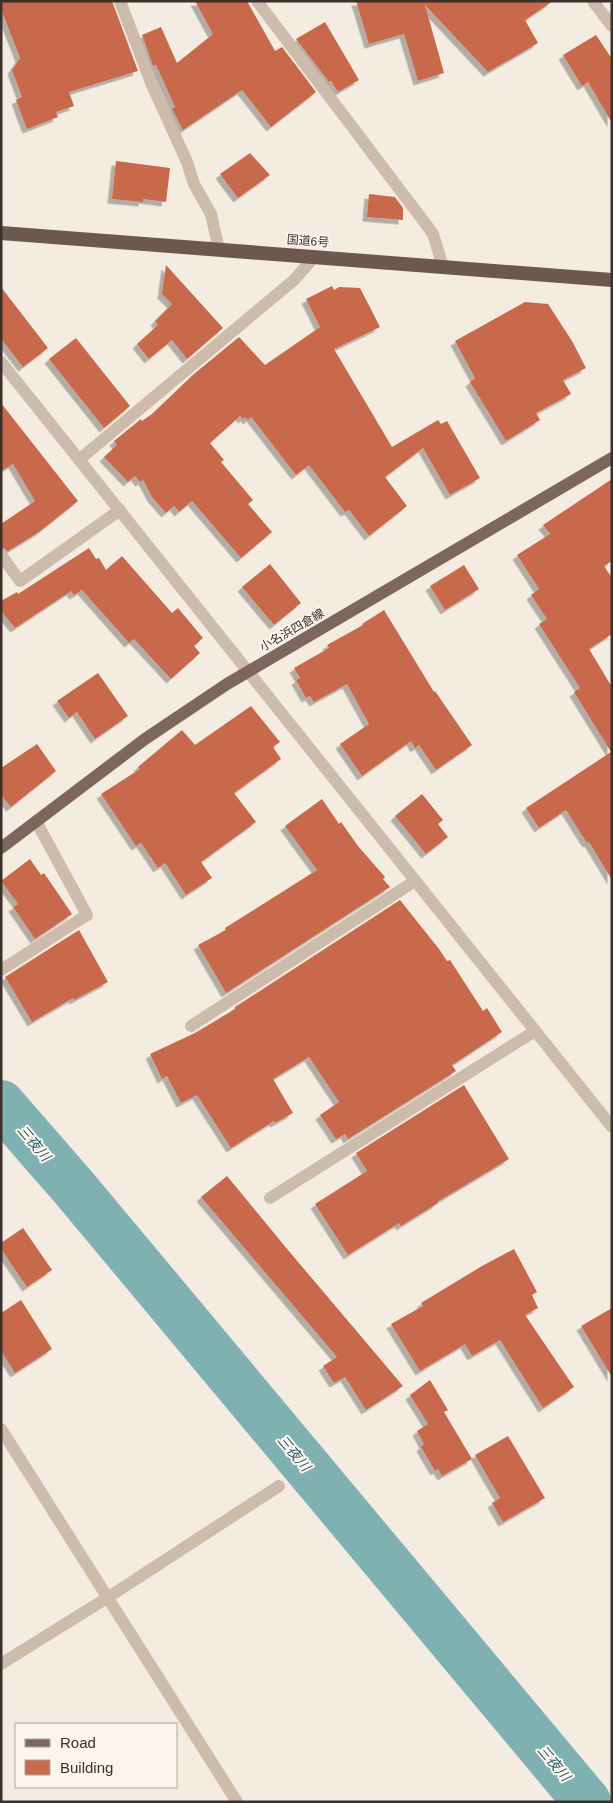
<svg xmlns="http://www.w3.org/2000/svg" width="613" height="1803" font-family="Helvetica,'Noto Sans JP',sans-serif">
<style>
.lines{fill:none;stroke-linecap:round;stroke-linejoin:round}
.river{stroke:#7fb0b2;stroke-width:48}
.building{fill:#c8694b;filter:url(#shadow)}
.minor{stroke:#cdbbac;stroke-width:12}
.tertiary{stroke:#cdbbac;stroke-width:12}
.primary{stroke:#7d675c;stroke-width:12}
.trunk{stroke:#6c584f;stroke-width:14}
.labels{text-anchor:middle;stroke-width:4;stroke-linejoin:round;paint-order:stroke}
.street-label{font-size:12px;fill:#3b302b;stroke:#fbf5ee}
.water-label{font-size:14px;font-style:italic;fill:#1f5a5e;stroke:#fbf5ee}
</style>
<defs>
<filter id="shadow"><feDropShadow dx="-4.5" dy="4.5" stdDeviation="0" flood-color="#0004"/></filter>
</defs>
<rect width="100%" height="100%" fill="#f4ebe1"/>
<g class="lines">
<polyline class="river" points="1,1104 75,1189 587,1802"/>
</g>
<g class="building">
<polygon points="1,1 112,1 138,71 69,92 74,106 56,112 58,117 27,129 16,100 22,97 12,70 20,58 1,9"/>
<polygon points="195,1 247,1 275,51 282,47 316,92 271,127 242,90 183,130 172,109 175,107 156,65 153,66 142,35 161,27 177,63 213,34"/>
<polygon points="356,1 553,1 525,20 538,43 488,72 425,5 444,73 418,81 404,34 369,44"/>
<polygon points="325,22 359,80 338,92 331,81 329,82 296,39"/>
<polygon points="596,35 612,59 612,123 588,82 582,86 563,55"/>
<polygon points="250,153 270,175 238,198 220,174"/>
<polygon points="116,161 170,168 166,202 143,199 143,202 112,199"/>
<polygon points="369,194 395,197 403,208 403,220 367,217"/>
<polygon points="166,265 223,328 187,359 172,340 149,359 137,344 158,325 155,321 172,304 162,294"/>
<polygon points="332,286 334,290 339,287 360,288 380,327 334,349 392,447 438,420 441,424 447,421 480,478 450,495 423,448 385,477 407,506 369,536 349,510 345,512 309,465 296,475 251,417 248,420 245,417 243,419 240,416 210,443 224,460 221,462 253,500 248,504 272,532 241,558 192,501 179,512 174,506 166,513 152,497 143,480 140,482 135,476 128,482 104,457 117,445 114,441 141,419 142,421 152,414 194,374 239,337 265,365 320,327 306,299"/>
<polygon points="1,287 48,348 23,367 1,339"/>
<polygon points="525,302 548,304 572,341 586,368 563,380 571,394 536,413 540,420 506,441 470,382 475,378 455,341"/>
<polygon points="76,338 130,406 104,428 49,359"/>
<polygon points="1,403 78,501 39,532 8,551 1,547 1,524 35,501 13,464 1,471"/>
<polygon points="612,479 612,561 604,566 612,578 612,634 589,649 612,687 612,880 589,842 587,843 566,810 539,828 526,808 611,752 574,692 580,688 539,624 547,619 531,595 539,589 517,555 550,534 543,525"/>
<polygon points="89,548 96,559 99,558 106,570 122,556 172,613 178,608 203,638 194,646 200,653 171,679 134,639 129,643 82,590 74,595 71,591 15,628 1,611 1,601 17,592 18,594"/>
<polygon points="270,564 301,603 274,625 242,587"/>
<polygon points="464,565 479,589 445,610 430,586"/>
<polygon points="384,610 434,692 435,691 472,745 436,770 419,745 415,748 411,741 362,776 340,744 369,724 347,684 314,702 310,696 306,698 296,680 300,678 294,668 329,648 327,645 363,625 362,624"/>
<polygon points="98,673 128,716 95,739 77,712 69,718 57,701"/>
<polygon points="251,706 280,742 273,747 281,759 234,793 256,822 201,862 212,878 186,895 165,863 158,868 141,843 136,846 101,794 140,769 138,767 182,730 195,745"/>
<polygon points="37,744 56,771 11,807 1,795 1,768"/>
<polygon points="422,794 443,820 438,824 448,837 426,854 395,816"/>
<polygon points="322,799 339,824 341,822 358,846 385,877 383,879 390,887 226,993 198,945 226,930 225,928 317,870 285,826"/>
<polygon points="30,859 41,875 44,873 72,914 35,939 13,907 18,904 1,881"/>
<polygon points="400,900 439,949 447,961 450,960 483,1011 487,1008 502,1032 452,1065 456,1071 348,1139 345,1134 336,1139 320,1115 339,1102 309,1057 273,1079 293,1113 275,1123 274,1121 231,1148 197,1095 181,1103 167,1076 162,1079 150,1054 195,1033 235,1009 235,1007"/>
<polygon points="79,930 108,982 74,1000 73,998 32,1022 5,977"/>
<polygon points="464,1085 509,1159 437,1202 438,1203 401,1226 399,1223 348,1255 315,1204 367,1171 356,1153"/>
<polygon points="227,1176 288,1250 403,1386 366,1410 345,1377 334,1383 323,1366 337,1357 201,1197"/>
<polygon points="23,1228 52,1270 27,1287 1,1249 1,1243"/>
<polygon points="514,1249 537,1292 532,1295 538,1308 525,1315 574,1387 543,1408 500,1340 472,1356 465,1344 420,1371 391,1324 423,1306 421,1303 482,1266"/>
<polygon points="21,1300 52,1349 15,1373 1,1351 1,1313"/>
<polygon points="612,1308 612,1377 581,1326"/>
<polygon points="430,1380 448,1410 444,1412 472,1459 442,1476 438,1469 435,1471 421,1447 424,1444 417,1431 428,1424 410,1395"/>
<polygon points="508,1436 545,1498 503,1522 492,1503 500,1498 475,1455"/>
</g>
<g class="lines">
<g class="minor">
<polyline points="120,1 152,85 187,162 194,184 211,214 219,250"/>
<polyline points="257,1 428,227 433,234 443,267"/>
<polyline points="593,1 612,26"/>
<polyline points="80,459 294,280 314,257"/>
<polyline points="1,555 20,581 120,510"/>
<polyline points="1,970 87,915 36,821"/>
<polyline points="191,1026 415,881"/>
<polyline points="270,1198 535,1031"/>
<polyline points="1,1429 237,1802"/>
<polyline points="1,1664 107,1598 279,1486"/>
</g>
<polyline class="tertiary" points="1,362 612,1127"/>
<polyline class="primary" points="1,848 145,739 227,684 612,458"/>
<polyline class="trunk" points="1,233 612,280"/>
</g>
<g class="labels">
<g class="street-label">
<text transform="translate(308 241) rotate(4)" y="4">国道6号</text>
<text transform="translate(292 630) rotate(-30)" y="4">小名浜四倉線</text>
</g>
<g class="water-label">
<text transform="translate(34 1143) rotate(50)" y="5">三夜川</text>
<text transform="translate(294 1453) rotate(50)" y="5">三夜川</text>
<text transform="translate(554 1763) rotate(50)" y="5">三夜川</text>
</g>
</g>
<rect width="613" height="1803" fill="none" stroke="#3b302b" stroke-width="5"/>
<rect x="15" y="1723" width="162" height="65" fill="#fbf5ee" stroke="#aea6a0"/>
<rect x="25" y="1739" width="25" height="8" fill="#7d675c" stroke="#aea6a0"/>
<text x="60" y="1748" font-size="15" fill="#3b302b">Road</text>
<rect x="25" y="1760" width="25" height="15" fill="#c8694b" stroke="#aea6a0"/>
<text x="60" y="1773" font-size="15" fill="#3b302b">Building</text>
</svg>
